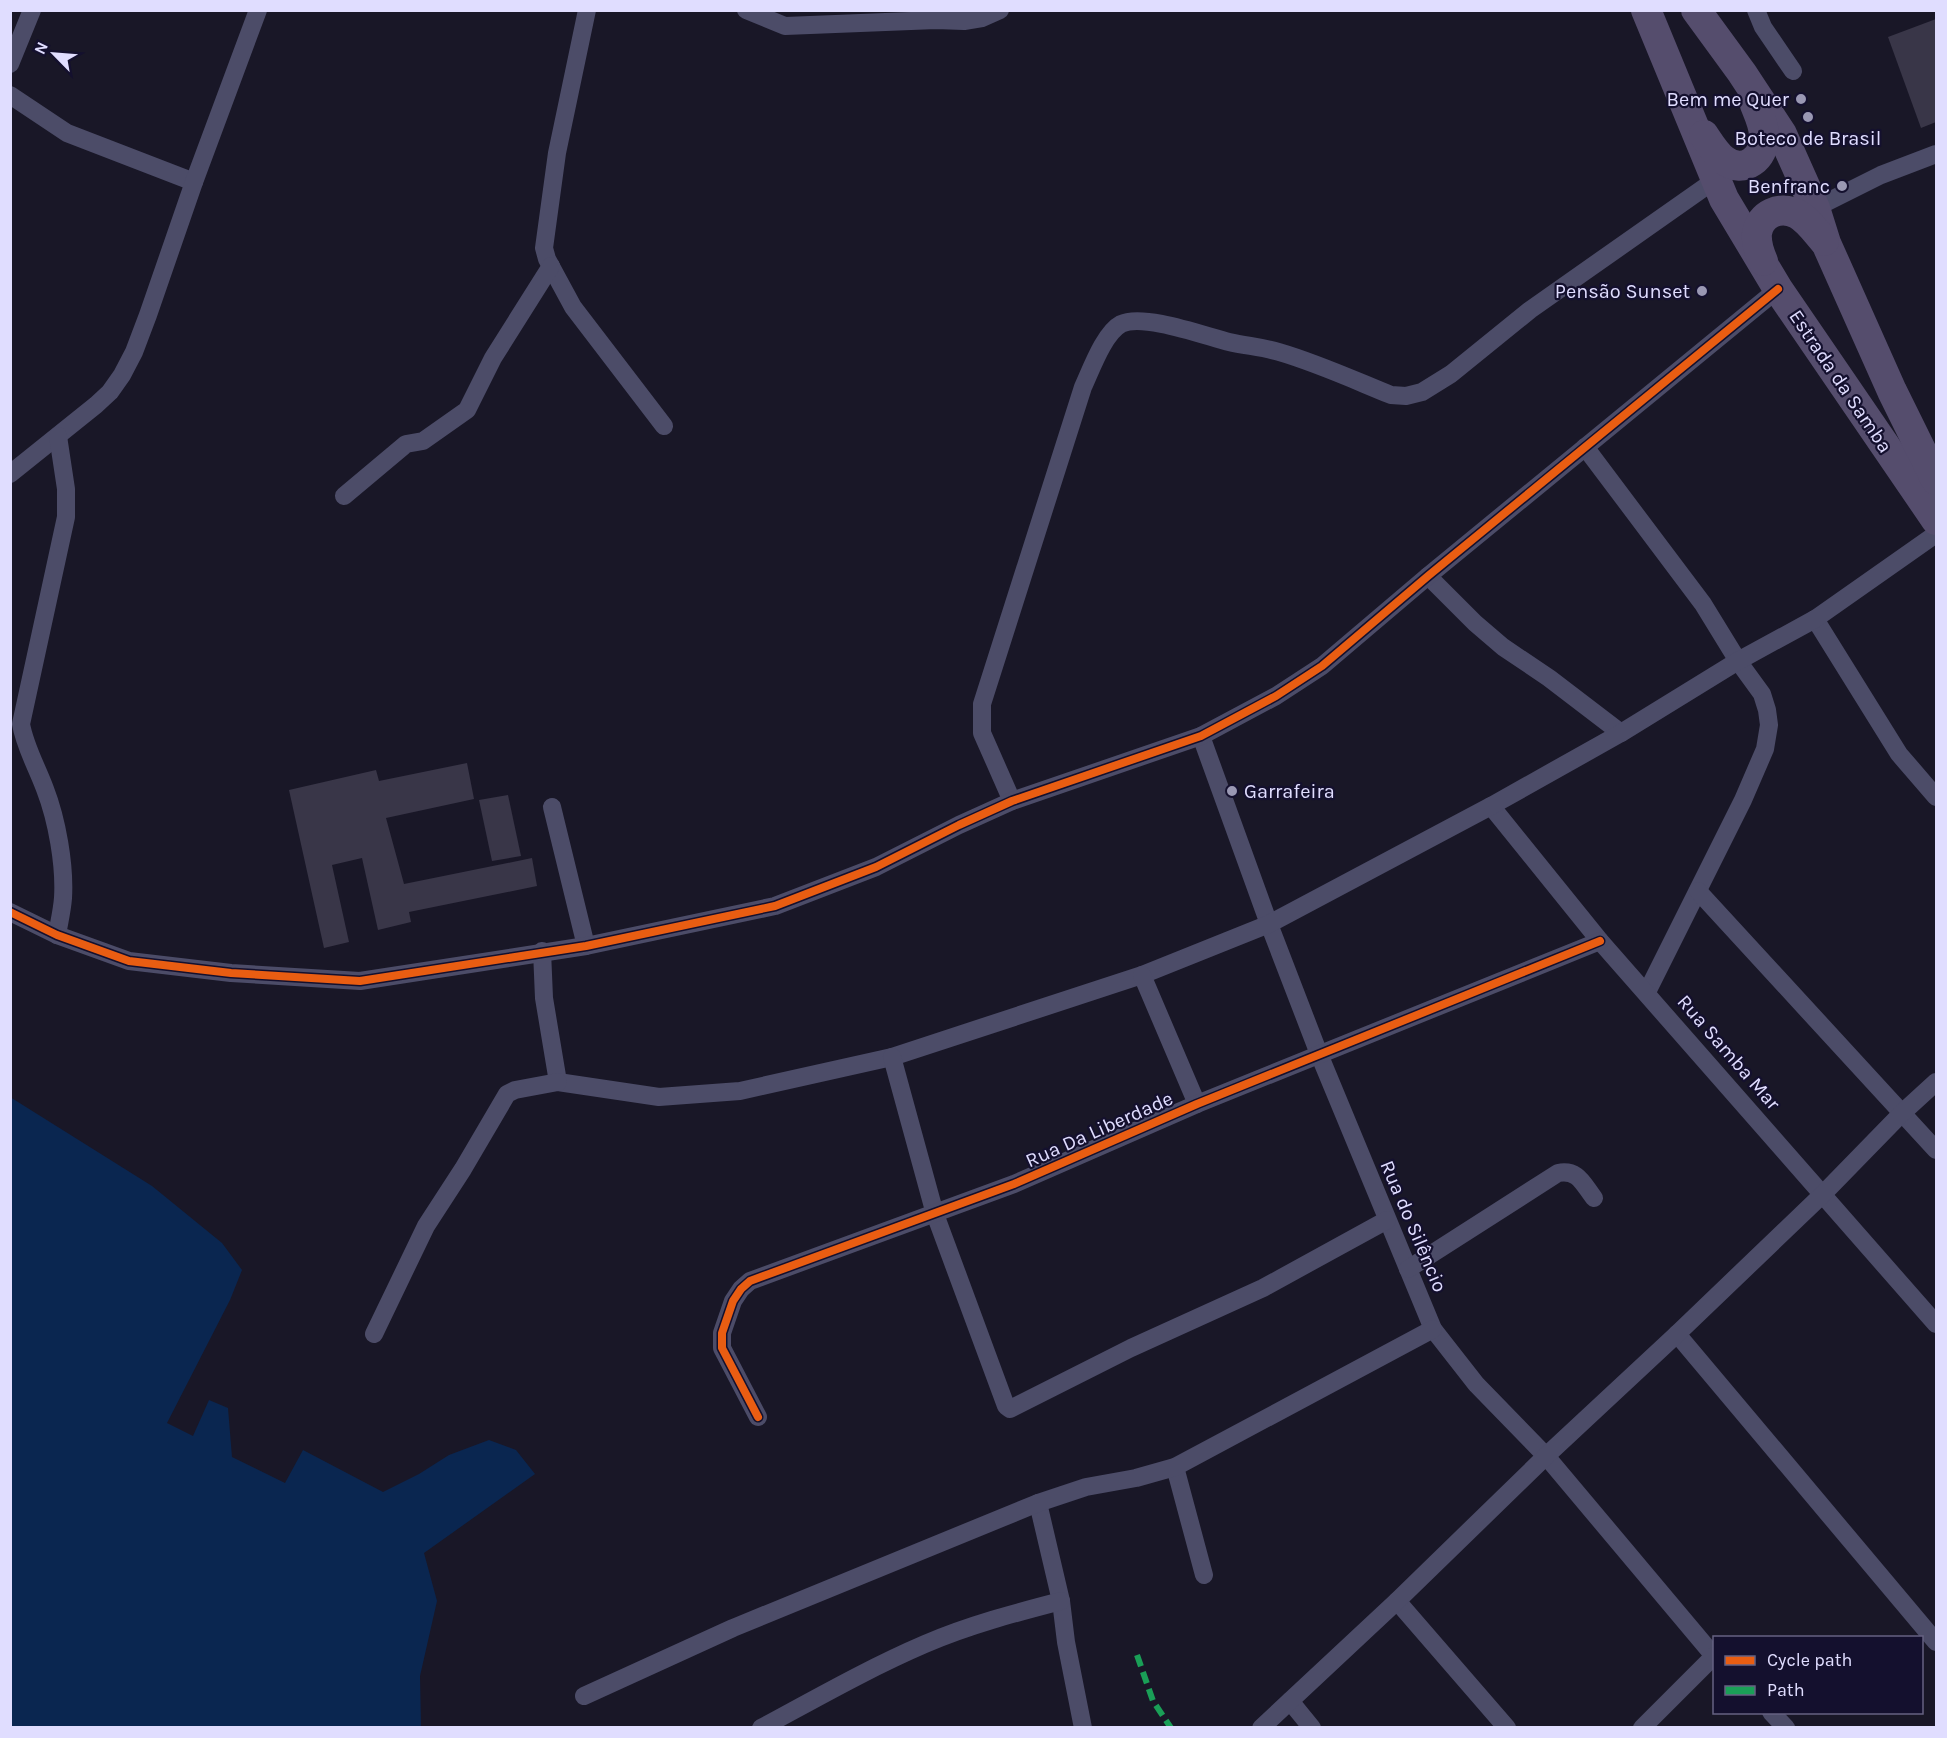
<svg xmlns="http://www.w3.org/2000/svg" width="1947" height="1738" font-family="Karla,sans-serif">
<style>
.water{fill:#0a2650}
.building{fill:#393648}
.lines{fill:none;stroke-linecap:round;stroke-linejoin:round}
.minor{stroke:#4c4c68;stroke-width:18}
.primary{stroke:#554d6d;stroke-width:30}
.quiet{stroke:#1a9f57;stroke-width:6;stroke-dasharray:12 6;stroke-linecap:butt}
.cycleway-casing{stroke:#14102e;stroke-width:11}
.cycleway{stroke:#e95d12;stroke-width:8}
.poi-dot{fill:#9a98b3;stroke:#14102e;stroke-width:2}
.labels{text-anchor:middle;stroke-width:4.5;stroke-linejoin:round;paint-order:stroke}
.poi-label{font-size:20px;fill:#e0ddff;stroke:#14102e;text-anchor:end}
.street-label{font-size:20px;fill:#e0ddff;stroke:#14102e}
</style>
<rect width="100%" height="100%" fill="#191727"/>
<polygon class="water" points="10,1097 152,1186 222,1243 242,1270 230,1300 167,1423 193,1436 209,1400 228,1408 232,1457 285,1483 303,1450 383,1492 419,1474 449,1455 489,1440 516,1450 535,1474 424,1553 437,1601 420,1676 421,1727 11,1727"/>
<g class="building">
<polygon points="1936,19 1936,122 1921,128 1888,37"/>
<polygon points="467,763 474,799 386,818 404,884 532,858 537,886 409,912 411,922 378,930 362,858 332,865 349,942 324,948 289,790 376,770 379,781"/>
<polygon points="508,795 521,856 492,861 479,800"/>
</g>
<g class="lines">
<g class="minor">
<polyline points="587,10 557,153 544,248 547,259 573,307 664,426"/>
<polyline points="746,10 785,26 936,20 964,21 982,18 1000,10"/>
<polyline points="1756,10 1763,27 1793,71"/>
<polyline points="10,64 32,10"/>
<polyline points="10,95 67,133 194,182"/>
<polyline points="1815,208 1881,175 1936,154"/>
<polyline points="1585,447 1703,604 1738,661 1762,694 1767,710 1769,725 1765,749 1743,800 1647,992"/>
<polyline points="10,474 96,405 110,392 122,375 134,352 148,315 194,182 258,10"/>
<polyline points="344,496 406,444 423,441 467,410 493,358 551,266"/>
<polyline points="1428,576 1475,623 1503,647 1549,678 1621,733"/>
<polyline points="1815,619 1899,754 1936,797"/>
<polyline points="1201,736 1269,924 1319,1054 1433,1329 1476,1384 1546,1456 1714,1656"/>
<path d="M 1012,801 L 982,733 L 982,704 L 1083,387 C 1091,370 1104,333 1121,324 C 1143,313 1205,336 1229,342 C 1246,346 1263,347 1279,352 C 1317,363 1354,380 1391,395 L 1406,396 L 1422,392 L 1451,374 L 1530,310 L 1715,180"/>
<polyline points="1491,806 1600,941 1936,1324"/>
<polyline points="552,807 586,946"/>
<polyline points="1698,891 1936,1150"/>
<polyline points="10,912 57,935 129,961 231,973 360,981 586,946 775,906 876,867 959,825 1012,801 1201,736 1276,696 1322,666 1428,576 1778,289"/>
<path d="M 57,935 C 59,923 62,911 63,898 C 65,865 57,820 45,789 C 37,767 25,747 21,724 L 66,517 L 66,489 L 58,436"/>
<polyline points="542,951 544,998 558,1082 659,1097 740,1091 892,1057 1142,975 1269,924 1491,806 1621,733 1738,661 1815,619 1936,534"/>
<polyline points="1142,975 1197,1104"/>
<polyline points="892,1057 935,1214 1006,1406 1010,1409 1131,1348 1263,1288 1387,1220"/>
<path d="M 1408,1269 L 1558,1173 C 1578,1169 1583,1184 1594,1198"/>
<polyline points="374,1334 426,1226 463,1169 507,1094 515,1090 558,1082"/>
<polyline points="1677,1334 1936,1642"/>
<polyline points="758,1417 722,1348 722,1333 733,1301 741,1289 750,1281 1014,1184 1197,1104 1600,941"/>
<polyline points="1175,1467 1204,1575"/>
<polyline points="1038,1503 1061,1601 1066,1642 1083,1728"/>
<polyline points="1397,1601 1507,1728"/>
<polyline points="584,1696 733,1628 1038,1503 1086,1487 1136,1478 1175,1467 1433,1329"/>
<polyline points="1290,1701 1312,1728"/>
<polyline points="1771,1712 1786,1728"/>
<path d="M 761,1728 C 815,1699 869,1668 925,1644 C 969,1625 1015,1613 1061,1601"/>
<polyline points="1261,1728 1397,1601 1546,1456 1677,1334 1823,1194 1901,1114 1936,1082"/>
<polyline points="1642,1728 1714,1656"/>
</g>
<g class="primary">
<polyline points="1646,10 1724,199 1778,289 1936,520"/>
<polyline points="1696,10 1742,73 1782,134 1815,208 1826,243 1892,391 1936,480"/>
<path d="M 1704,135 C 1710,144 1716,154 1724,160 C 1744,175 1765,158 1764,136 C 1764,125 1759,115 1755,105"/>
<path d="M 1763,261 C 1759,252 1756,243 1757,233 C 1760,214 1780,205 1797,214 C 1808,220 1816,232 1824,241"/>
</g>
<polyline class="quiet" points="1137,1655 1153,1701 1171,1728"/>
<g class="cycleway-casing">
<g id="cycleway">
<polyline points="10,912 57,935 129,961 231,973 360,981 586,946 775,906 876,867 959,825 1012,801 1201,736 1276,696 1322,666 1428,576 1778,289"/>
<polyline points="758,1417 722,1348 722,1333 733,1301 741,1289 750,1281 1014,1184 1197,1104 1600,941"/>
</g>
</g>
<use href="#cycleway" class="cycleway"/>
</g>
<g class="poi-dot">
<circle cx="1801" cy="99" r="6"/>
<circle cx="1808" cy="117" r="6"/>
<circle cx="1842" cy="186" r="6"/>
<circle cx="1702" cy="291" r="6"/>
<circle cx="1232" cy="791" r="6"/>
</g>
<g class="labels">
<g class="poi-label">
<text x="1789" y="106">Bem me Quer</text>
<text x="1808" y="145" text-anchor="middle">Boteco de Brasil</text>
<text x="1830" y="193">Benfranc</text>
<text x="1690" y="298">Pensão Sunset</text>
<text x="1244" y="798" text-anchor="start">Garrafeira</text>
</g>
<g class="street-label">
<text transform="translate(1841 381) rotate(56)" y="7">Estrada da Samba</text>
<text transform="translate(1729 1052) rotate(49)" y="7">Rua Samba Mar</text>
<text transform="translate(1099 1129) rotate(-24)" y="7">Rua Da Liberdade</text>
<text transform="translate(1414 1226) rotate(67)" y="7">Rua do Silêncio</text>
</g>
</g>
<rect width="1947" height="1738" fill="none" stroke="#e0ddff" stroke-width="24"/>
<rect x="1713" y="1636" width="210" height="78" fill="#14102e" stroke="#666282" stroke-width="1.5"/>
<rect x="1725" y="1656" width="30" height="9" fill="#e95d12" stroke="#666282" stroke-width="1.5"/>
<text x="1767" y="1666" font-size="18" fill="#e0ddff">Cycle path</text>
<rect x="1725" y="1686" width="30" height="9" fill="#1a9f57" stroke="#666282" stroke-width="1.5"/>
<text x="1767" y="1696" font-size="18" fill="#e0ddff">Path</text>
<g transform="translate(54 54) rotate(295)" stroke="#14102e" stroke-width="4.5" paint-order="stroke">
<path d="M0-4.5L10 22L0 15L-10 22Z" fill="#e0ddff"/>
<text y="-9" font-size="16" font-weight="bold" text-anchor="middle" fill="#e0ddff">N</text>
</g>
</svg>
